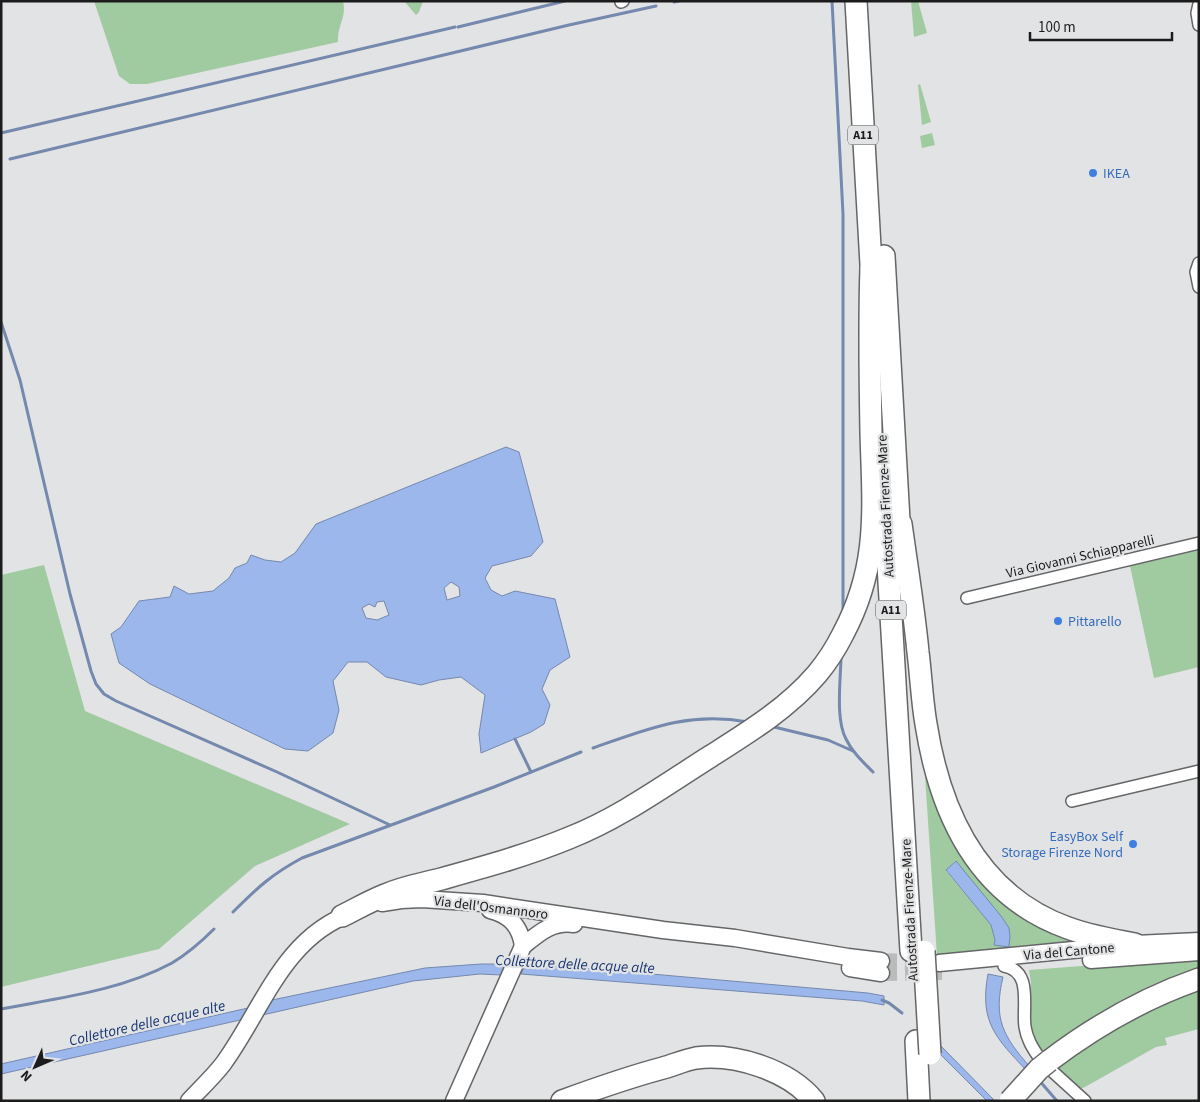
<svg xmlns="http://www.w3.org/2000/svg" width="1200" height="1102" font-family="'Source Sans 3',sans-serif">
<style>
.green{fill:#a0cba0;fill-rule:evenodd}
.water{fill:#9bb7eb;stroke:#7588ad;fill-rule:evenodd}
.lines{fill:none;stroke-linecap:round;stroke-linejoin:round}
.stream{stroke:#7588ad;stroke-width:3}
.secondary-tunnel{stroke:#babbbc;stroke-width:16;stroke-dasharray:16 8;stroke-linecap:butt}
.minor-casing{stroke:#656667;stroke-width:14}
.secondary-casing{stroke:#656667;stroke-width:19}
.motorway-casing{stroke:#656667;stroke-width:24}
.minor{stroke:#fff;stroke-width:11}
.secondary{stroke:#fff;stroke-width:16}
.motorway{stroke:#fff;stroke-width:21}
.motorway-bridge-casing{stroke:#656667;stroke-width:24;stroke-linecap:butt}
.motorway-bridge{stroke:#fff;stroke-width:21}
.shop-dot{fill:#3f7fe0;stroke:#e2e3e4;stroke-width:2}
.labels{text-anchor:middle;stroke-width:4.5;stroke-linejoin:round;paint-order:stroke}
.shield{fill:#e2e3e4;stroke:#575859;stroke-width:1}
.shield-label{font-size:12px;font-weight:bold;fill:#1c1c1d}
.shop-label{font-size:14px;fill:#366cbe;stroke:#e2e3e4;text-anchor:start}
.street-label{font-size:14px;fill:#1c1c1d;stroke:#e2e3e4}
.water-label{font-size:15px;font-style:italic;fill:#183572;stroke:#e2e3e4}
</style>
<rect width="100%" height="100%" fill="#e2e3e4"/>
<g class="green">
<path d="M 94,1 L 343,1 C 347,18 337,25 338,42 L 147,84 L 130,84 L 119,76 Z"/>
<polygon points="404,1 423,1 419,12 416,15"/>
<polygon points="911,1 918,1 927,33 914,37"/>
<polygon points="920,84 931,122 922,125 918,85"/>
<polygon points="932,133 935,145 922,148 920,136"/>
<polygon points="1199,550 1199,667 1154,678 1130,566"/>
<polygon points="44,565 85,711 350,824 255,866 159,949 1,987 1,575"/>
<path d="M 925,776 L 927,776 L 964,851 L 1089,940 L 937,956 ZM 955,861 L 1009,947 L 995,940 L 991,925 L 946,871 Z"/>
<polygon points="1199,957 1199,972 1043,1056 1030,1035 1031,983 1029,970"/>
<polygon points="1199,985 1199,1029 1165,1038 1167,1045 1156,1047 1085,1087 1080,1089 1076,1086 1055,1065 1076,1047"/>
</g>
<g class="water">
<path d="M 506,447 L 519,452 L 543,542 L 531,556 L 492,566 L 485,578 L 491,590 L 502,596 L 515,591 L 555,599 L 570,657 L 550,670 L 542,689 L 550,705 L 544,724 L 531,732 L 481,753 L 479,734 L 485,695 L 461,677 L 439,680 L 421,685 L 386,677 L 367,662 L 348,662 L 333,681 L 339,710 L 333,733 L 308,751 L 285,749 L 150,684 L 119,663 L 111,634 L 121,627 L 139,601 L 170,597 L 174,586 L 189,594 L 213,591 L 229,578 L 235,568 L 247,563 L 251,555 L 265,560 L 281,562 L 295,553 L 316,524 ZM 451,582 L 459,587 L 460,596 L 447,600 L 444,588 ZM 384,601 L 389,615 L 377,620 L 366,618 L 362,608 L 369,604 L 375,607 L 377,602 Z"/>
<polygon points="956,861 1001,916 1009,928 1010,936 1009,947 994,945 995,940 991,925 946,870"/>
<polygon points="526,963 868,993 884,996 884,1005 862,1001 521,974"/>
<polygon points="481,964 505,964 501,975 480,974 413,981 1,1074 1,1064 248,1008 272,1000 425,968"/>
<path d="M 988,974 L 1003,977 C 993,1019 1003,1036 1030,1067 L 1026,1070 C 996,1038 979,1022 988,974 Z"/>
<polygon points="940,1045 995,1101 987,1101 940,1054"/>
</g>
<g class="lines">
<g class="stream">
<polyline points="832,1 843,214 843,613"/>
<polyline points="674,2 679,1"/>
<polyline points="458,27 565,1"/>
<polyline points="1,133 455,27"/>
<polyline points="10,159 569,25 656,6"/>
<polyline points="1,322 20,380 70,594 91,671 96,684 104,694 116,701 277,772 390,825"/>
<path d="M 841,655 C 841,678 835,719 846,739 C 852,752 863,762 873,772"/>
<polyline points="770,726 828,740 853,751"/>
<polyline points="515,739 531,772"/>
<path d="M 593,748 C 647,729 689,711 748,722"/>
<path d="M 233,912 C 257,888 272,874 302,858 L 494,787 L 581,752"/>
<polyline points="882,1000 889,1003 902,1013"/>
<path d="M 1,1009 C 58,998 120,991 172,963 C 187,954 202,941 214,929"/>
<polyline points="1038,1079 1057,1101"/>
</g>
<g class="secondary-tunnel">
<polyline points="881,961 919,962"/>
<polyline points="881,973 942,972"/>
</g>
<g class="minor-casing">
<g id="minor">
<polyline points="621,2 623,1"/>
<polyline points="1199,4 1197,13 1199,25"/>
<polyline points="1199,263 1196,272 1199,287"/>
<polyline points="967,598 1199,543"/>
<polyline points="1072,801 1199,771"/>
<path d="M 1004,966 C 1033,971 1022,1006 1025,1027 C 1027,1039 1032,1047 1038,1056"/>
<polyline points="1052,1071 1085,1101"/>
</g>
</g>
<g class="secondary-casing">
<g id="secondary">
<polyline points="382,903 401,900 422,899 483,903 663,930 735,938 848,957 881,961"/>
<path d="M 490,910 C 510,915 520,926 523,946"/>
<polyline points="1091,960 1199,952"/>
<polyline points="939,963 1135,944 1199,941"/>
<polyline points="850,968 881,973"/>
<path d="M 189,1101 C 200,1089 213,1077 223,1064 C 262,1011 283,937 352,913"/>
<path d="M 454,1101 L 523,946 C 539,933 552,921 574,924"/>
</g>
</g>
<g class="motorway-casing">
<g id="motorway">
<polyline points="856,1 872,282"/>
<polyline points="884,256 900,538"/>
<polyline points="885,515 911,951"/>
<path d="M 901,524 C 907,567 914,610 918,652 C 921,676 922,701 926,724 C 940,813 978,896 1068,928 C 1090,936 1112,940 1135,944"/>
<path d="M 342,916 C 356,909 370,901 385,895 C 403,887 422,884 441,879 C 484,867 528,855 569,838 C 620,818 665,785 711,756 C 749,732 788,708 817,674 C 827,662 836,648 843,634 C 880,565 873,507 871,432 C 870,377 869,323 871,268"/>
<polyline points="916,1041 919,1101"/>
<path d="M 1049,1061 C 1095,1026 1144,998 1199,979"/>
<path d="M 562,1101 C 595,1089 629,1077 663,1068 C 674,1065 685,1060 696,1058 C 735,1053 789,1070 814,1101"/>
</g>
</g>
<use href="#minor" class="minor"/>
<use href="#secondary" class="secondary"/>
<use href="#motorway" class="motorway"/>
<g class="motorway-bridge-casing">
<g id="motorway-bridge">
<polyline points="924,951 930,1054"/>
<polyline points="1010,1101 1039,1069 1049,1061"/>
</g>
</g>
<use href="#motorway-bridge" class="motorway-bridge"/>
</g>
<g class="shop-dot">
<circle cx="1093" cy="173" r="5"/>
<circle cx="1058" cy="621" r="5"/>
<circle cx="1133" cy="844" r="5"/>
</g>
<g class="labels">
<g class="shield">
<rect x="848" y="125.5" width="30" height="19" rx="4"/>
<rect x="876" y="600.5" width="30" height="19" rx="4"/>
</g>
<g class="shield-label">
<text x="863" y="139">A11</text>
<text x="891" y="614">A11</text>
</g>
<g class="shop-label">
<text x="1103" y="178">IKEA</text>
<text x="1068" y="626">Pittarello</text>
<text x="1123" y="841" text-anchor="end">EasyBox Self<tspan x="1123" dy="16">Storage Firenze Nord</tspan></text>
</g>
<g class="street-label">
<text transform="translate(885 506) rotate(-93)" y="5">Autostrada Firenze-Mare</text>
<text transform="translate(1080 556) rotate(-13)" y="5">Via Giovanni Schiapparelli</text>
<text transform="translate(491 907) rotate(7)" y="5">Via dell'Osmannoro</text>
<text transform="translate(909 910) rotate(-93)" y="5">Autostrada Firenze-Mare</text>
<text transform="translate(1069 951) rotate(-5)" y="5">Via del Cantone</text>
</g>
<g class="water-label">
<text transform="translate(575 964) rotate(3)" y="5">Collettore delle acque alte</text>
<text transform="translate(147 1023) rotate(-13)" y="5">Collettore delle acque alte</text>
</g>
</g>
<rect width="1200" height="1102" fill="none" stroke="#1c1c1d" stroke-width="5"/>
<g transform="translate(35 1067) rotate(225)" stroke="#e2e3e4" stroke-width="4" paint-order="stroke">
<path d="M0-4L9 19L0 12L-9 19Z" fill="#1c1c1d"/>
<text y="-8" font-size="14" font-weight="bold" text-anchor="middle" fill="#1c1c1d">N</text>
</g>
<path d="M1030 32v8h142v-8" fill="none" stroke="#1c1c1d" stroke-width="2.5"/>
<text x="1038" y="32" font-size="15" fill="#1c1c1d" stroke="#e2e3e4" stroke-width="4" paint-order="stroke">100 m</text>
</svg>
